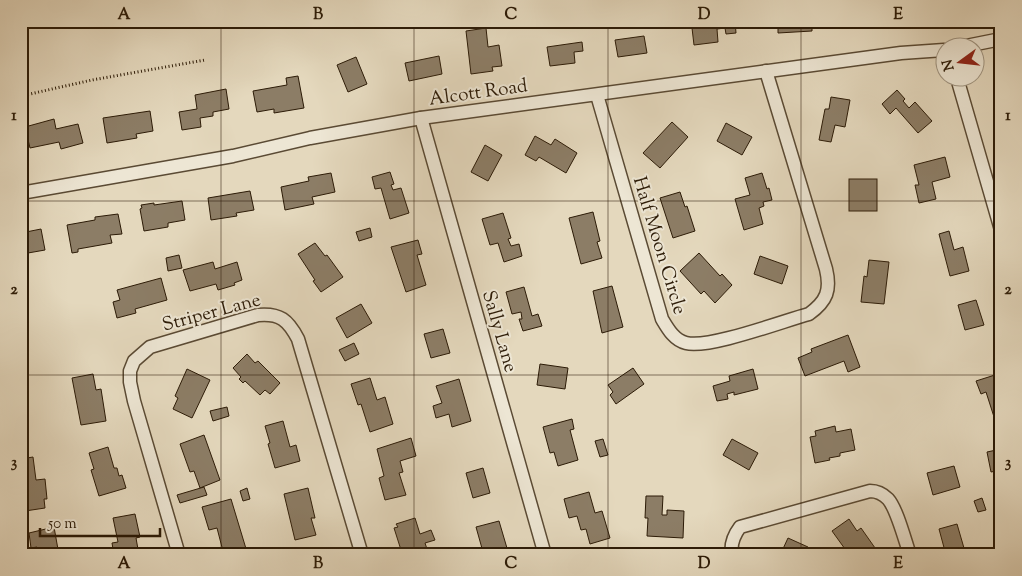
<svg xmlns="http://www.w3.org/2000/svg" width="1022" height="576" font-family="'Sorts Mill Goudy',serif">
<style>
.building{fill:#8c7d66;stroke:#2c1b07}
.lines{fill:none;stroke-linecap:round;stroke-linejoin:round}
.street-casing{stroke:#5a4a34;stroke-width:15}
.path{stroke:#2c1b07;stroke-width:3;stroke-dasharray:1 2.5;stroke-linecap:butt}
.street{stroke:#ede6d4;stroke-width:12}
.grid{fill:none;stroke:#2c1b07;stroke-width:1;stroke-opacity:0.55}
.labels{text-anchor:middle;stroke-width:4;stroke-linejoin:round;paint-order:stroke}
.street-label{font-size:19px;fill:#2c1b07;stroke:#ede6d4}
.neatline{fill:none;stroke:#2c1b07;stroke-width:2}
.grid-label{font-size:16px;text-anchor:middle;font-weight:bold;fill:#2c1b07}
</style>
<rect width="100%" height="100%" fill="#e4d8bd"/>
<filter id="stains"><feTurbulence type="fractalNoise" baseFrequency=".004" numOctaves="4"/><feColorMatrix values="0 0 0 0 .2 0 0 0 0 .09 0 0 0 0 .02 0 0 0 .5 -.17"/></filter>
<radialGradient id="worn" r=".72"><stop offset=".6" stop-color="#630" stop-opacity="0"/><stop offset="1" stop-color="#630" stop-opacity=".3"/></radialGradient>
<g class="building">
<polygon points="714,21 735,21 736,33 726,34 725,28 717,29 718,42 694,45 692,28 715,25"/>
<polygon points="778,21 812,21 812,31 778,33"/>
<polygon points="848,21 869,21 848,25"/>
<polygon points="486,28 488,47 499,45 502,66 492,67 493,71 471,74 466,31"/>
<polygon points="644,36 647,53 618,57 615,40"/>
<polygon points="582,42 583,51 574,52 575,63 550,66 547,47"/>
<polygon points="439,56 442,74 409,81 405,63"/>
<polygon points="356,57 367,84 348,92 337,65"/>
<polygon points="298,76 304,108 274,113 274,109 257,112 253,91 287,85 286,78"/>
<polygon points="1001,86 1001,100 996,98"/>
<polygon points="226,89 229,109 213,112 213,116 200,118 201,127 182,130 179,112 197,109 195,95"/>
<polygon points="897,90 905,99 903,101 909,108 915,102 932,121 918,133 896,108 890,114 882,104"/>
<polygon points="831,97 850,100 845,127 835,125 831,142 819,140 825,109 829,109"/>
<polygon points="150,111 153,131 136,134 137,138 107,143 103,118"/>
<polygon points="54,119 56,129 78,124 83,143 61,149 59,142 30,148 25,127"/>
<polygon points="672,122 688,137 660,168 643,153"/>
<polygon points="726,123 752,137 742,155 717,141"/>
<polygon points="535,136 551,145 555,139 577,153 566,173 539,157 536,161 525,155"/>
<polygon points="485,145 502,155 488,181 471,172"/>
<polygon points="945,157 950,177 932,182 936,199 919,203 915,185 919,185 914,165"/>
<polygon points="390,172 394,184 391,185 393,190 401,188 409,213 390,219 381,188 375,189 372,177"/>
<polygon points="331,173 335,192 312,197 314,204 285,210 281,187 309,181 308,177"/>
<polygon points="762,173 767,189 769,188 772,200 763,202 764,206 759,208 763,224 744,230 735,199 750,195 745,178"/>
<rect x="849" y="179" width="28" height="32"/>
<polygon points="250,191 254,210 236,213 237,216 211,220 208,198"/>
<polygon points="680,192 685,207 687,206 695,231 673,238 660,198"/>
<polygon points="182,201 185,220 168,223 168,227 144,231 140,209 142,208 141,205 154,203 154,205"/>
<polygon points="593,212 600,241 597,242 602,258 581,264 569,218"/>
<polygon points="503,213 511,238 508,239 511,246 519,244 522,256 504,262 498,243 490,245 482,219"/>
<polygon points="118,214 122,234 110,235 112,243 78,249 78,252 72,253 67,225 95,220 95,217"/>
<polygon points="370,228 372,237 359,241 356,232"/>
<polygon points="41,229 45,250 28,253 28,257 21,258 21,233"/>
<polygon points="949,231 954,250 963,247 969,271 950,276 939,234"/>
<polygon points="418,240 422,254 417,255 426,285 406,292 391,247"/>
<polygon points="315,243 325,256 327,255 343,277 321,292 313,281 315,280 298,254"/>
<polygon points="699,253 720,276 722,274 732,285 715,303 704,291 701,294 680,271"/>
<polygon points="179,255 182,268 168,271 166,258"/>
<polygon points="760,256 788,266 782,284 754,274"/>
<polygon points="869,260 889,262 884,304 861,302 864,276 867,277"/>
<polygon points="213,262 215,269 237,262 242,280 234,283 235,285 218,290 216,284 190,291 183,270"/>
<polygon points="161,278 167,300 135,309 136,313 117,318 113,302 120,300 117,290"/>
<polygon points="612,286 623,327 602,333 593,291"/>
<polygon points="524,287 532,316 538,314 542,326 523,331 519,319 522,319 521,312 512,314 506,292"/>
<polygon points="976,300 984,325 965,330 958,305"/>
<polygon points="361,304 372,323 347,338 336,318"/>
<polygon points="443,329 450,353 431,358 424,334"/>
<polygon points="848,335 860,367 848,372 844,361 805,376 798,358 812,352 811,349"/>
<polygon points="354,343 359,354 345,361 339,350"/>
<polygon points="247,354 255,363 258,361 280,383 270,394 265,390 260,395 245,381 243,383 239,379 241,377 233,368"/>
<polygon points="540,364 568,368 565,389 537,385"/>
<polygon points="633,368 644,384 616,404 610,395 613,392 608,385"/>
<polygon points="187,369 210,380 192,418 173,409 178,398 175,396"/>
<polygon points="753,369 758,389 734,395 734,392 727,394 728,399 717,401 713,386 730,381 729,376"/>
<polygon points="93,374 96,390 101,389 106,421 81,425 72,378"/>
<polygon points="998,374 1001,385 1001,418 995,420 986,392 981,394 976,381"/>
<polygon points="370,378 377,400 385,397 393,424 370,432 361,404 358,405 351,384"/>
<polygon points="459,379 471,421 452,427 449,414 436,418 433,406 442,403 436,386"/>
<polygon points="227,407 229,416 213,421 210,411"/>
<polygon points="572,419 574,429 570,430 578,460 558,466 554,452 550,453 543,427"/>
<polygon points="283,421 290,447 296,445 300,461 275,468 268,444 270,443 265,426"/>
<polygon points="835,426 836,432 851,429 855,450 840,453 840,456 829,458 830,460 815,463 810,437 816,436 815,431"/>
<polygon points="204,435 220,480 200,488 194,471 190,472 180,444"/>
<polygon points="411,438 416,456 400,461 403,472 399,473 406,495 385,500 379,478 384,476 377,449"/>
<polygon points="603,439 608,455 600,457 595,441"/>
<polygon points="732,439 758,453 749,470 723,455"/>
<polygon points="108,447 114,468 117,468 119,476 122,475 126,488 99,496 91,470 94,469 89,453"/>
<polygon points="1001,449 1001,470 991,472 987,452"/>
<polygon points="33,457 36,480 45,479 47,499 44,499 45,508 25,511 21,484 21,459"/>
<polygon points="954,466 960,487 933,495 927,473"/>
<polygon points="483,468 490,493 473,498 466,473"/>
<polygon points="204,487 207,495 180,503 177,495"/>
<polygon points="247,488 250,499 243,501 240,491"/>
<polygon points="308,488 315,518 311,518 316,535 295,540 284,494"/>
<polygon points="589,492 595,513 602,511 610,538 590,544 586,529 581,530 577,516 569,518 564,499"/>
<polygon points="646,496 663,496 662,515 667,515 667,510 684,511 683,538 647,536 648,518 645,518"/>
<polygon points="982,498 986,510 978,512 974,501"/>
<polygon points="231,499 247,552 236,555 224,555 217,528 209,530 202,507"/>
<polygon points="135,514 140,537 136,538 139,555 114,555 112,543 118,542 113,518"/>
<polygon points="415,518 420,534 431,530 435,540 425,543 429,555 397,555 396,552 401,550 394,528 398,527 396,524"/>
<polygon points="849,519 857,531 861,528 880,555 863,555 859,549 851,555 846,555 843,550 845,549 832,531"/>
<polygon points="499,521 509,555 488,555 487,551 483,552 476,527"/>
<polygon points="957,524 966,555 946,555 939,529"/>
<polygon points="54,527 59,555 38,555 37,547 31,548 29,533"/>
<polygon points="788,538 808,547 804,555 777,555 780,549 782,551"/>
</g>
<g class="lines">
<g class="street-casing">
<g id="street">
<polyline points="956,48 1001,39"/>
<polyline points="957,78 1001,230"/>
<path d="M 597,95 L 662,319 C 668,329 674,340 686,343 C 709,349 783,321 809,314 C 827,301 831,290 826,269 L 766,71"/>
<polyline points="421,118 545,555"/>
<polyline points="21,193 233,156 310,138 421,118 901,53 944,50"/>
<path d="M 179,555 L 134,401 L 130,382 L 130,371 L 134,361 L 150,347 L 258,315 C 280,313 288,320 298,339 L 362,555"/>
<path d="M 732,555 C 730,544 734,535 740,527 L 870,491 C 877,491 882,493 888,499 C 897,509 905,541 910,555"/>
</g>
</g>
<polyline class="path" points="21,96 92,80 205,60"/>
<use href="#street" class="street"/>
</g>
<path class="grid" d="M 221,21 L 221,555M 414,21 L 414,555M 608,21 L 608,555M 801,21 L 801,555M 21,201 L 1001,201M 21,375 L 1001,375"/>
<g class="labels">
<g class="street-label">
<text transform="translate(478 91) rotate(-8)" y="7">Alcott Road</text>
<text transform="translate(661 245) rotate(73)" y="7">Half Moon Circle</text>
<text transform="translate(211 311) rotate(-15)" y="7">Striper Lane</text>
<text transform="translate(501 331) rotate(74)" y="7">Sally Lane</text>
</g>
</g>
<rect width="1022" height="576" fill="none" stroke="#e4d8bd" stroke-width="55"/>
<g transform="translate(960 62) rotate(255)"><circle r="24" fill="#ede6d4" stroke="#a09582"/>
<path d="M0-4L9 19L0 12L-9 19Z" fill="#8f2418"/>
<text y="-8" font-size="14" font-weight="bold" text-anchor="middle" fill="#2c1b07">N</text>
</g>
<path d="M40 528v8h120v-8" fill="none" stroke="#2c1b07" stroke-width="2.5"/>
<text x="48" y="528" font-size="15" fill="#2c1b07" stroke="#ede6d4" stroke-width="4" paint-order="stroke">50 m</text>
<rect x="28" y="28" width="966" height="520" class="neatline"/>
<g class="grid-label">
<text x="124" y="19">A</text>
<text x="318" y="19">B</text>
<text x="511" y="19">C</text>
<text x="704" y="19">D</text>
<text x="898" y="19">E</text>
<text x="14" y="120">1</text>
<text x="1008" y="120">1</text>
<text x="14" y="294">2</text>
<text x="1008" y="294">2</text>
<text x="14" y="467">3</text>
<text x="1008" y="467">3</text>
<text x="124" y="568">A</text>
<text x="318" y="568">B</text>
<text x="511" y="568">C</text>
<text x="704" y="568">D</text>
<text x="898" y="568">E</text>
</g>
<rect width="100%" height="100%" filter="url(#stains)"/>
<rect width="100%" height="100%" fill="url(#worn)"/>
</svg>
